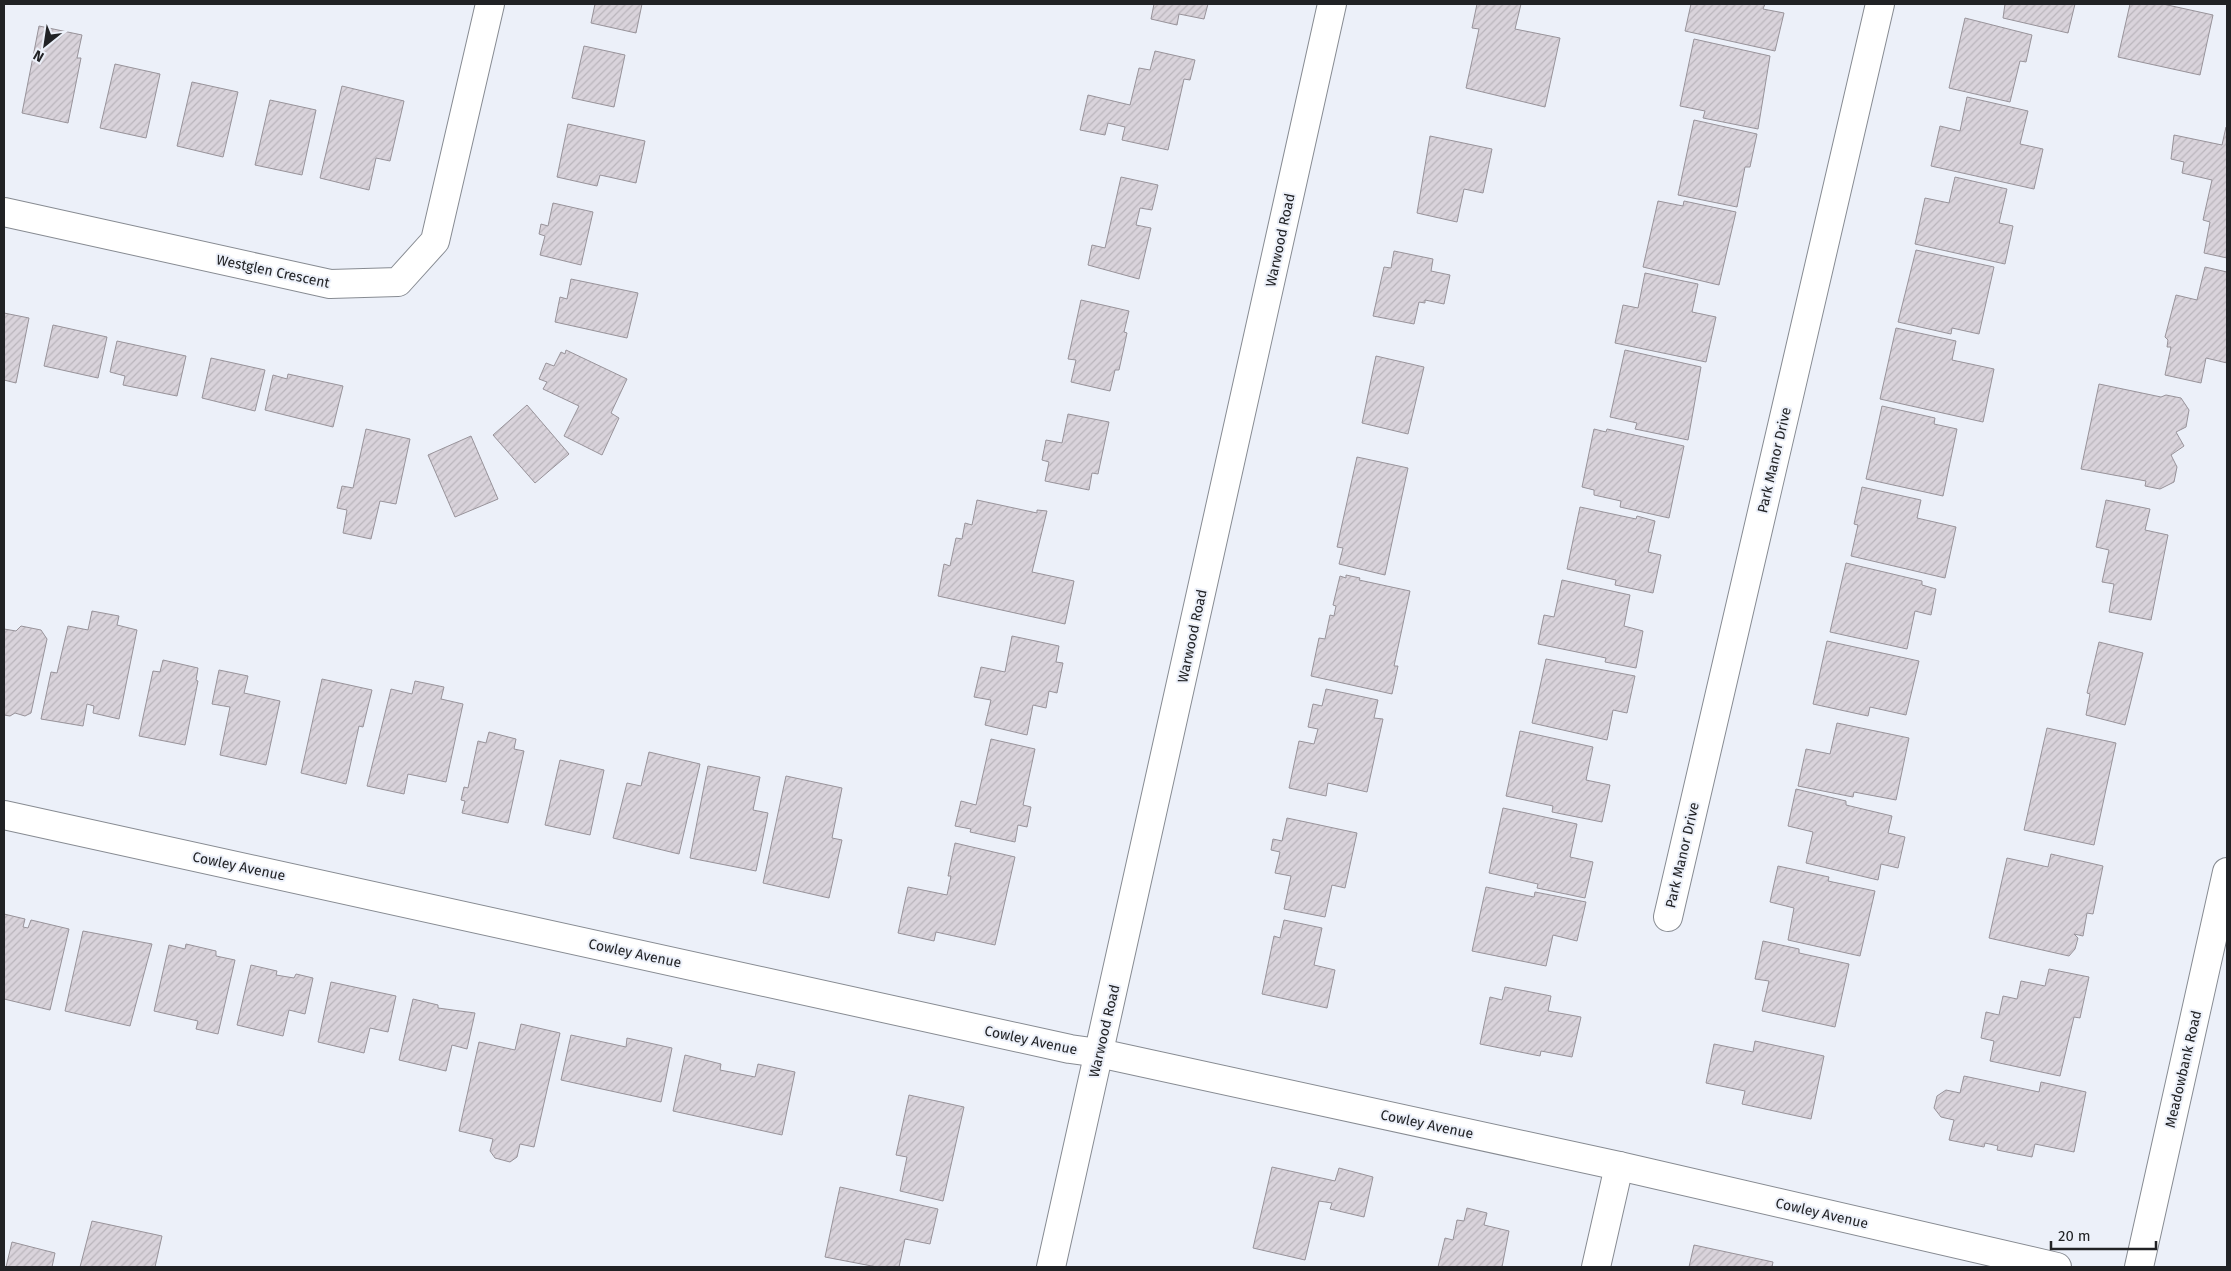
<svg xmlns="http://www.w3.org/2000/svg" width="2231" height="1271" font-family="'Fira Sans',sans-serif">
<style>
.building{fill:url(#building-hatch);stroke:#98939a}
.lines{fill:none;stroke-linecap:round;stroke-linejoin:round}
.street-casing{stroke:#878b92;stroke-width:30}
.street{stroke:#fff;stroke-width:28}
.labels{text-anchor:middle;stroke-width:4;stroke-linejoin:round;paint-order:stroke}
.street-label{font-size:14px;fill:#212225;stroke:#ecf0f9}
</style>
<defs>
<pattern id="building-hatch" width="6" height="6" patternUnits="userSpaceOnUse" patternTransform="scale(1.25)"><rect width="6" height="6" fill="#d9d3db"/><path d="M-1 1l2-2M0 6l6-6M5 7l2-2" fill="none" stroke="#bab5bc"/></pattern>
</defs>
<rect width="100%" height="100%" fill="#ecf0f9"/>
<g class="building">
<polygon points="595,4 642,4 636,33 591,23"/>
<polygon points="1154,4 1208,4 1204,19 1179,14 1177,25 1151,19"/>
<polygon points="1477,4 1521,4 1515,29 1560,38 1545,107 1466,88 1479,29 1472,28"/>
<polygon points="1691,4 1765,4 1763,9 1784,13 1775,51 1685,31"/>
<polygon points="2005,4 2075,4 2068,33 2003,18"/>
<polygon points="2130,4 2163,4 2213,15 2200,75 2118,57"/>
<polygon points="1965,18 2032,35 2026,62 2020,61 2010,102 1949,88"/>
<polygon points="39,26 82,35 77,58 81,58 68,123 22,113"/>
<polygon points="1694,39 1770,56 1758,129 1703,118 1705,111 1680,106"/>
<polygon points="584,46 625,55 614,107 572,98"/>
<polygon points="1155,51 1195,60 1190,80 1184,79 1168,150 1122,140 1125,127 1108,123 1105,135 1080,130 1088,95 1130,105 1139,68 1150,70"/>
<polygon points="115,64 160,74 146,138 100,128"/>
<polygon points="192,82 238,92 223,157 177,146"/>
<polygon points="342,86 404,101 390,161 376,158 369,190 320,178"/>
<polygon points="1967,97 2028,111 2020,144 2043,149 2034,189 1931,166 1940,126 1960,131"/>
<polygon points="270,100 316,110 302,175 255,165"/>
<polygon points="1694,120 1757,134 1750,167 1745,167 1737,207 1678,195"/>
<polygon points="568,124 645,141 636,183 600,175 597,186 557,177"/>
<polygon points="2226,127 2227,128 2227,258 2204,253 2210,222 2203,220 2212,180 2182,173 2184,162 2171,159 2174,135 2222,145"/>
<polygon points="1430,136 1492,149 1483,193 1464,189 1457,222 1417,213"/>
<polygon points="1121,177 1158,185 1152,210 1140,208 1136,225 1151,228 1139,279 1088,265 1092,245 1105,248"/>
<polygon points="1955,177 2007,189 1999,223 2013,226 2005,264 1915,244 1925,198 1949,203"/>
<polygon points="1658,201 1683,206 1684,201 1736,212 1719,285 1643,267"/>
<polygon points="553,203 593,212 581,265 540,255 545,236 539,234 541,224 548,226"/>
<polygon points="1916,250 1994,267 1979,334 1952,328 1951,334 1898,322"/>
<polygon points="1394,251 1433,259 1431,271 1450,275 1444,304 1425,300 1425,303 1419,302 1414,324 1373,316 1384,267 1391,268"/>
<polygon points="2205,267 2227,272 2227,363 2206,358 2201,383 2165,375 2171,347 2167,347 2168,340 2165,337 2176,295 2197,300"/>
<polygon points="1645,273 1698,284 1692,312 1716,317 1706,362 1615,343 1623,305 1638,308"/>
<polygon points="571,279 638,293 627,338 555,322 560,297 567,299"/>
<polygon points="1081,300 1129,311 1124,332 1127,333 1119,370 1115,370 1110,391 1071,382 1076,360 1068,359"/>
<polygon points="4,313 29,318 16,383 4,380"/>
<polygon points="53,325 107,337 98,378 44,366"/>
<polygon points="1896,328 1956,341 1952,360 1994,369 1983,422 1880,399"/>
<polygon points="117,341 186,356 177,396 123,385 125,376 110,372"/>
<polygon points="566,350 627,379 611,413 619,418 602,455 564,436 579,406 543,389 547,382 539,379 546,363 554,366 561,352 565,354"/>
<polygon points="1625,350 1701,367 1688,440 1635,429 1637,423 1610,417"/>
<polygon points="1376,356 1424,367 1408,434 1362,423"/>
<polygon points="211,358 265,370 255,411 202,398"/>
<polygon points="288,374 343,386 333,427 265,410 273,375 287,379"/>
<polygon points="2099,384 2161,397 2166,395 2181,398 2189,410 2186,427 2176,432 2184,446 2171,455 2177,467 2174,482 2160,489 2145,486 2146,481 2081,469"/>
<polygon points="527,405 569,454 535,483 493,435"/>
<polygon points="1882,406 1935,418 1934,424 1957,429 1943,496 1866,479"/>
<polygon points="1068,414 1109,422 1098,474 1092,473 1089,490 1045,481 1049,462 1042,460 1046,440 1062,443"/>
<polygon points="366,429 410,439 396,504 380,501 371,539 343,533 347,510 337,508 342,486 353,488"/>
<polygon points="1594,429 1606,432 1607,429 1684,446 1669,518 1620,507 1621,501 1594,495 1594,490 1582,487"/>
<polygon points="471,436 498,499 455,517 428,455"/>
<polygon points="1357,457 1408,468 1385,575 1339,564 1343,548 1337,547"/>
<polygon points="1862,487 1921,500 1917,518 1956,527 1945,578 1851,556 1858,525 1854,524"/>
<polygon points="977,500 1037,513 1037,510 1047,511 1032,572 1074,581 1065,624 938,596 944,564 950,566 956,538 962,539 965,523 972,525"/>
<polygon points="2106,500 2150,509 2145,530 2168,535 2151,620 2109,612 2114,584 2102,582 2109,550 2096,547"/>
<polygon points="1580,507 1636,519 1637,516 1655,521 1648,552 1661,555 1653,593 1615,585 1616,580 1567,569"/>
<polygon points="1846,563 1922,581 1922,585 1936,589 1931,615 1915,611 1907,649 1830,632"/>
<polygon points="1346,575 1360,578 1359,580 1410,591 1394,666 1398,666 1392,694 1311,676 1319,638 1325,639 1330,615 1334,616 1336,606 1333,605 1340,576 1346,578"/>
<polygon points="1562,580 1630,595 1624,626 1643,631 1636,668 1605,662 1606,658 1538,644 1544,615 1554,617"/>
<polygon points="92,611 119,616 117,625 137,630 119,719 93,713 94,706 87,704 83,726 41,719 51,672 57,673 68,626 88,630"/>
<polygon points="21,626 41,630 47,639 31,713 25,716 15,713 10,716 4,715 4,629 16,631"/>
<polygon points="1012,636 1059,646 1056,662 1063,663 1057,693 1049,691 1046,708 1033,705 1027,735 985,725 991,700 974,697 981,667 1005,672"/>
<polygon points="1827,641 1919,661 1906,715 1870,707 1868,716 1813,704"/>
<polygon points="2099,642 2143,653 2125,725 2086,715 2090,694 2087,693"/>
<polygon points="1546,659 1635,676 1627,713 1613,710 1607,740 1532,723"/>
<polygon points="163,660 198,668 196,680 198,681 185,745 139,736 153,671 160,672"/>
<polygon points="219,670 248,676 244,693 280,701 266,765 220,755 230,707 212,704"/>
<polygon points="322,679 372,690 363,727 359,726 346,784 301,773"/>
<polygon points="415,681 444,687 441,699 463,704 446,782 408,774 404,794 367,786 391,689 412,694"/>
<polygon points="1326,689 1378,700 1374,718 1383,719 1367,792 1328,783 1326,796 1289,788 1299,741 1314,744 1318,729 1308,727 1313,704 1322,706"/>
<polygon points="1837,723 1909,738 1896,800 1854,792 1853,797 1798,786 1806,749 1830,754"/>
<polygon points="2047,728 2116,743 2094,845 2024,830"/>
<polygon points="1520,731 1593,747 1586,780 1610,785 1602,822 1552,812 1553,806 1506,796"/>
<polygon points="489,732 516,739 514,749 524,751 508,823 462,813 465,801 461,800 464,787 468,788 478,741 486,743"/>
<polygon points="991,739 1035,749 1023,805 1031,807 1027,827 1018,825 1015,842 970,832 971,829 955,826 961,801 976,805"/>
<polygon points="649,752 700,764 679,854 613,838 627,783 641,786"/>
<polygon points="560,760 604,770 590,835 545,825"/>
<polygon points="708,766 760,777 753,810 768,813 756,871 690,858"/>
<polygon points="786,776 842,788 832,838 842,840 829,898 763,883"/>
<polygon points="1796,789 1846,801 1846,805 1892,816 1888,833 1905,837 1898,868 1881,864 1878,880 1806,863 1813,832 1788,826"/>
<polygon points="1503,808 1577,824 1570,857 1593,862 1585,898 1537,888 1538,884 1489,873"/>
<polygon points="1287,818 1357,833 1345,888 1332,885 1325,917 1284,909 1291,876 1275,873 1280,852 1271,850 1273,839 1282,841"/>
<polygon points="955,843 1015,857 995,945 936,932 934,941 898,933 908,887 947,895 951,876 948,876"/>
<polygon points="2051,854 2103,866 2093,914 2087,913 2083,936 2074,934 2078,938 2075,949 2069,956 1989,938 2007,858 2048,867"/>
<polygon points="1778,866 1829,877 1828,881 1875,891 1860,956 1788,940 1794,908 1770,902"/>
<polygon points="1486,887 1534,897 1535,892 1586,902 1577,941 1553,935 1546,966 1472,951"/>
<polygon points="4,914 25,919 23,927 28,928 31,920 69,929 50,1010 4,999"/>
<polygon points="1284,920 1322,928 1314,965 1335,970 1327,1008 1262,994 1274,936 1280,938"/>
<polygon points="83,931 152,944 130,1026 65,1011"/>
<polygon points="1763,941 1799,949 1799,953 1849,964 1835,1027 1762,1011 1769,981 1755,979"/>
<polygon points="186,944 216,951 216,956 235,960 218,1034 196,1029 198,1021 154,1011 169,945 185,949"/>
<polygon points="251,965 277,971 276,975 294,978 296,974 313,978 305,1014 289,1010 283,1036 237,1025"/>
<polygon points="2049,969 2089,977 2080,1018 2074,1017 2060,1076 1990,1061 1994,1041 1981,1038 1986,1012 1999,1015 2003,996 2017,999 2021,981 2045,986"/>
<polygon points="331,982 396,996 388,1032 370,1028 364,1053 318,1042"/>
<polygon points="1505,987 1551,996 1548,1011 1581,1017 1572,1057 1541,1051 1540,1056 1480,1044 1490,997 1502,1000"/>
<polygon points="413,999 438,1005 438,1008 475,1013 467,1049 452,1045 446,1071 399,1060"/>
<polygon points="521,1024 560,1033 534,1147 520,1144 517,1157 510,1162 495,1158 490,1151 493,1139 459,1131 479,1042 515,1050"/>
<polygon points="571,1035 626,1047 627,1038 672,1048 661,1102 561,1080"/>
<polygon points="1755,1041 1824,1056 1811,1119 1742,1104 1745,1091 1706,1083 1714,1044 1753,1052"/>
<polygon points="685,1055 721,1064 720,1070 755,1077 758,1064 795,1072 782,1135 673,1111"/>
<polygon points="1964,1076 2039,1092 2041,1082 2086,1092 2074,1152 2035,1144 2032,1157 1997,1150 1998,1146 1985,1143 1984,1147 1949,1140 1954,1120 1941,1117 1934,1108 1937,1096 1946,1090 1960,1093"/>
<polygon points="909,1095 964,1107 943,1201 900,1191 907,1157 896,1155"/>
<polygon points="1272,1167 1335,1181 1339,1168 1373,1177 1364,1217 1330,1209 1332,1203 1319,1201 1305,1260 1253,1248"/>
<polygon points="840,1187 938,1209 930,1244 905,1239 899,1267 877,1267 825,1257"/>
<polygon points="1467,1208 1487,1213 1484,1225 1509,1231 1502,1267 1438,1267 1445,1238 1453,1240 1457,1220 1464,1221"/>
<polygon points="92,1221 162,1236 155,1267 80,1267"/>
<polygon points="12,1242 55,1253 52,1267 6,1267"/>
<polygon points="1694,1245 1773,1262 1772,1267 1689,1267"/>
</g>
<g class="lines">
<g class="street-casing">
<g id="street">
<polyline points="4,212 330,284 398,282 435,241 490,4"/>
<polyline points="4,815 1070,1049 1099,1053 1619,1166 2057,1267"/>
<polyline points="1668,917 1880,4"/>
<polyline points="1051,1267 1332,4"/>
<polyline points="1596,1267 1619,1166"/>
<polyline points="2139,1267 2227,872"/>
</g>
</g>
<use href="#street" class="street"/>
</g>
<g class="labels">
<g class="street-label">
<text transform="translate(1280 240) rotate(-78)" y="5">Warwood Road</text>
<text transform="translate(273 271) rotate(12)" y="5">Westglen Crescent</text>
<text transform="translate(1774 460) rotate(-77)" y="5">Park Manor Drive</text>
<text transform="translate(1192 636) rotate(-78)" y="5">Warwood Road</text>
<text transform="translate(1682 855) rotate(-77)" y="5">Park Manor Drive</text>
<text transform="translate(239 866) rotate(12)" y="5">Cowley Avenue</text>
<text transform="translate(635 953) rotate(12)" y="5">Cowley Avenue</text>
<text transform="translate(1104 1031) rotate(-77)" y="5">Warwood Road</text>
<text transform="translate(1031 1040) rotate(12)" y="5">Cowley Avenue</text>
<text transform="translate(2183 1069) rotate(-77)" y="5">Meadowbank Road</text>
<text transform="translate(1427 1124) rotate(12)" y="5">Cowley Avenue</text>
<text transform="translate(1822 1213) rotate(13)" y="5">Cowley Avenue</text>
</g>
</g>
<rect width="2231" height="1271" fill="none" stroke="#212225" stroke-width="10"/>
<g transform="translate(45 45) rotate(210)" stroke="#ecf0f9" stroke-width="4" paint-order="stroke">
<path d="M0-4L9 19L0 12L-9 19Z" fill="#212225"/>
<text y="-8" font-size="14" font-weight="bold" text-anchor="middle" fill="#212225">N</text>
</g>
<path d="M2051 1241v8h105v-8" fill="none" stroke="#212225" stroke-width="2.5"/>
<text x="2058" y="1241" font-size="15" fill="#212225" stroke="#ecf0f9" stroke-width="4" paint-order="stroke">20 m</text>
</svg>
